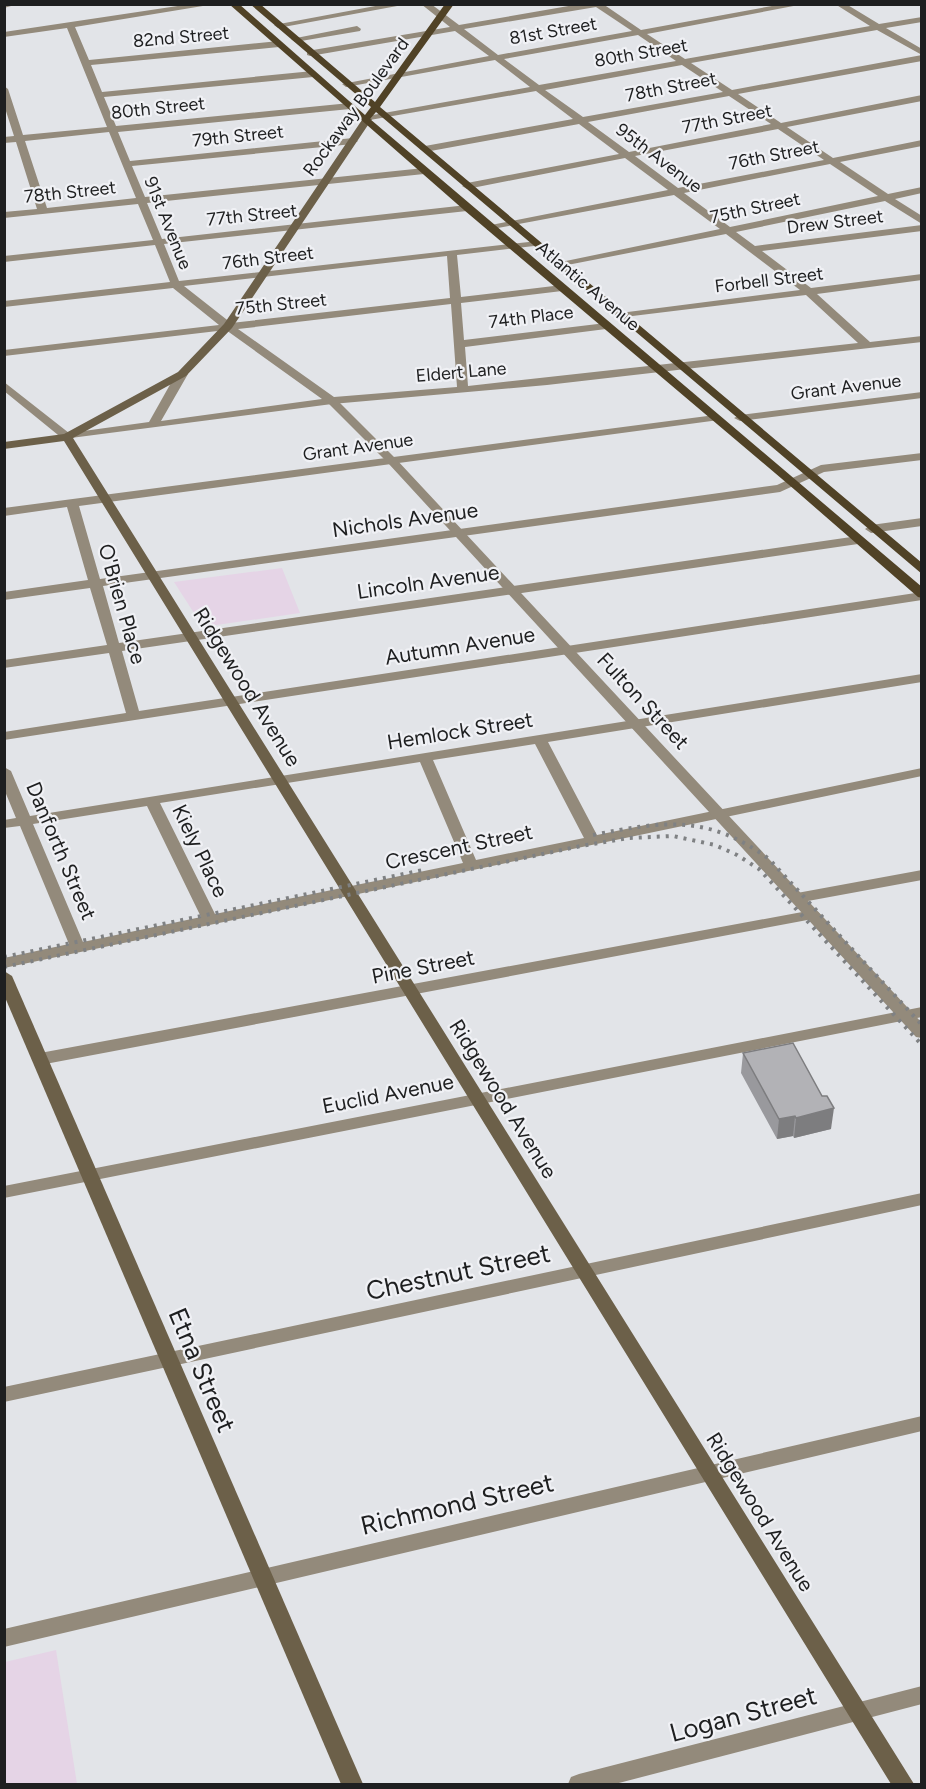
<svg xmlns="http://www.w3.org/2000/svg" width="926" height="1789" font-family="Figtree,sans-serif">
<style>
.education{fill:#e5d4e6}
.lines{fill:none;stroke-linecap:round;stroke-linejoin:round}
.minor{fill:#938a7b;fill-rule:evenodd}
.tertiary{fill:#938a7b;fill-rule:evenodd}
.secondary{fill:#6c6049;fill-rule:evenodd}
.primary{fill:#504226;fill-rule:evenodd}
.rail{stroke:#7f8183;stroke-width:4;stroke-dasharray:3 6;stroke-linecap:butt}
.wall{fill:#99999d}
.shaded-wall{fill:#7d7d7f}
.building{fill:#b2b2b6;stroke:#7d7d7f;stroke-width:1.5}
.labels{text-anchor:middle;stroke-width:4.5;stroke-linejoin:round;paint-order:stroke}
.far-street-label{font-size:18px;fill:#1e1f20;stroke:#f0f1f5}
.street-label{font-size:21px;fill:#1e1f20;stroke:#f0f1f5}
.near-street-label{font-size:26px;fill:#1e1f20;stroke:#f0f1f5}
</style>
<rect width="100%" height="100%" fill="#e2e4e8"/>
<g class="education">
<polygon points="282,568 300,613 203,627 174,582"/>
<polygon points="56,1650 77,1784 5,1784 5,1662"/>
</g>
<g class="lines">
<g class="minor">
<polygon points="4,4 18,4 4,8"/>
<path d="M 191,4 L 215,4 L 75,27 L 89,60 L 279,41 L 283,44 L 279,47 L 91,65 L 102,92 L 313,71 L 317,74 L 313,77 L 104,97 L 116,126 L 350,103 L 355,106 L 350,109 L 118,132 L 130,161 L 353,138 L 358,141 L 353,144 L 132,166 L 145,197 L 424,168 L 429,171 L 424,174 L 147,203 L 162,239 L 467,205 L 472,208 L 467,211 L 164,244 L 179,281 L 538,241 L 538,245 L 534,246 L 457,255 L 461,297 L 562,285 L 567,288 L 562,291 L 461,303 L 464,340 L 606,323 L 611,326 L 606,329 L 465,347 L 468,386 L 858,343 L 806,295 L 616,318 L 615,316 L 620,313 L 800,290 L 726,234 L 557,267 L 556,265 L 561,262 L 720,229 L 674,195 L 487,230 L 487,226 L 491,225 L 668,190 L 625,158 L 467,189 L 462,186 L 467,183 L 619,154 L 579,124 L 425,152 L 420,149 L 425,146 L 573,119 L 536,91 L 364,121 L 362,119 L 367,116 L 530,87 L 495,60 L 346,87 L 342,84 L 489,56 L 455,31 L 310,56 L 307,55 L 307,51 L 450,27 L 421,4 L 431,4 L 459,25 L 580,4 L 603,4 L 641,30 L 783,4 L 804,4 L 647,34 L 685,59 L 870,26 L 835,4 L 846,4 L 879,24 L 922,17 L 922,22 L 886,28 L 922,49 L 922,55 L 877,30 L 691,63 L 732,90 L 922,55 L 922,61 L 738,94 L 781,123 L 922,95 L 922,101 L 787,127 L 833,158 L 922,140 L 922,146 L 840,162 L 888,194 L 922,187 L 922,193 L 895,199 L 922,216 L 922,224 L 885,201 L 736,232 L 755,246 L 922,225 L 922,231 L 762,251 L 811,288 L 922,274 L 922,280 L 817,294 L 870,342 L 922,336 L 922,342 L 547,385 L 332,404 L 63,439 L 4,391 L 4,382 L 69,433 L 149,422 L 176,374 L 182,371 L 188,374 L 161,421 L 322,399 L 226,330 L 4,356 L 4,350 L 219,325 L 173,288 L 4,307 L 4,301 L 170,282 L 155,245 L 4,262 L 4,256 L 153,240 L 138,204 L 4,218 L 4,212 L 37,209 L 16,142 L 4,143 L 4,137 L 14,136 L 4,105 L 4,86 L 8,89 L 23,135 L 107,127 L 67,28 L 4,37 L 4,32 ZM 596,7 L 632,31 L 498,55 L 464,29 ZM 638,35 L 676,61 L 539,85 L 504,59 ZM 682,65 L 723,92 L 583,117 L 545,90 ZM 729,96 L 771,124 L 629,152 L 588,122 ZM 778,129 L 824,160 L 678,188 L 635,156 ZM 109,132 L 136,198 L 47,208 L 25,141 ZM 830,164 L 878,196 L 730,227 L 684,193 ZM 447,256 L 450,298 L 231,323 L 184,286 ZM 451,304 L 457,387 L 334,397 L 238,329 Z"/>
<polygon points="386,4 408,4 278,28 274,25"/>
<polygon points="357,26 361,29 360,31 295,42 291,39"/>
<polygon points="922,392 922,398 740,421 734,418 740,415"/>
<polygon points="715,415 721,418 719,420 79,506 100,579 777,485 821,465 922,453 922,460 824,472 780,492 103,586 119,643 858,536 864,540 858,544 122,651 139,711 922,592 922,600 4,740 4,732 126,713 109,653 4,668 4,660 107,645 90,588 4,600 4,592 88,580 67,507 4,516 4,508"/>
<polygon points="922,518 922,526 871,533 865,529 871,525"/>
<path d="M 922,674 L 922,682 L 548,742 L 597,835 L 922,768 L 922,776 L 4,968 L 4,958 L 69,944 L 20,826 L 4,828 L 4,820 L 16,818 L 4,789 L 4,767 L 11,771 L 30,816 ZM 535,744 L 584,838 L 476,860 L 433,760 ZM 420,762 L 463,863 L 215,914 L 160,803 ZM 147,806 L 201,917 L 83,942 L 33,824 Z"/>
<polygon points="922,870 922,880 797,903 789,898 797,893"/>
<polygon points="813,910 818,912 821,915 818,918 40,1065 34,1063 32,1059 34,1055 40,1053"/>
<polygon points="922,1007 922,1017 4,1198 4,1186"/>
<polygon points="922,1193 922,1205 4,1402 4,1387"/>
<polygon points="922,1416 922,1431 4,1647 4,1629"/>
<polygon points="922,1686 922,1704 615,1784 568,1784 571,1777 579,1774"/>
</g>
<polygon class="tertiary" points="332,398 336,399 396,459 922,1023 922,1038 916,1037 388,463 326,401"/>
<g class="secondary">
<polygon points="364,117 372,119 232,328 186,376 73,438 914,1784 891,1784 64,441 4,449 4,442 64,434 178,372 224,324"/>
<polygon points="4,971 12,976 363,1784 341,1784 4,995"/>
</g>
<polygon class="primary" points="229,4 239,4 365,115 371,107 250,4 260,4 375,102 445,4 454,4 380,107 922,563 922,574 376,112 370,119 922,587 922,598 918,597 795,490 464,210"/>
<g class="rail">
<path d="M 593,835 C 663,821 708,814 769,859 L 922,1025"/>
<polyline points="4,957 423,870"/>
<polyline points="4,967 581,846 629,838 673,836 715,845 737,855 759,869 922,1045"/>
</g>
</g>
<polygon class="wall" points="743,1053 831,1129 794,1138 793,1136 777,1139 741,1073"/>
<g class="shaded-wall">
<polygon points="834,1108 831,1129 794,1138 796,1118"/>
<polygon points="795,1116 793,1136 777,1139 779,1119"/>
</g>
<polygon class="building" points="793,1043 822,1096 827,1096 834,1108 796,1118 795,1116 779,1119 743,1053"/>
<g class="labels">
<g class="far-street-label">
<text transform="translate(553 31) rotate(-10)" y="6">81st Street</text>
<text transform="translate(181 37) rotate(-5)" y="6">82nd Street</text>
<text transform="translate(641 53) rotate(-10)" y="6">80th Street</text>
<text transform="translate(671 87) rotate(-11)" y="6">78th Street</text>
<text transform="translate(356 107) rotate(-54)" y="6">Rockaway Boulevard</text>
<text transform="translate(158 108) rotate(-6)" y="6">80th Street</text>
<text transform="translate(727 119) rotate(-11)" y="6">77th Street</text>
<text transform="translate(238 136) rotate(-6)" y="6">79th Street</text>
<text transform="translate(774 155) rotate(-11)" y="6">76th Street</text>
<text transform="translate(659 158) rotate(37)" y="6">95th Avenue</text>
<text transform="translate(70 192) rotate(-6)" y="6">78th Street</text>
<text transform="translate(755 208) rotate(-12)" y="6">75th Street</text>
<text transform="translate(252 215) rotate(-6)" y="6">77th Street</text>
<text transform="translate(835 222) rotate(-7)" y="6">Drew Street</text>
<text transform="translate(168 223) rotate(68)" y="6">91st Avenue</text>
<text transform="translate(268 258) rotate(-7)" y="6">76th Street</text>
<text transform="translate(769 280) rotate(-7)" y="6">Forbell Street</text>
<text transform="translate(588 286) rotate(40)" y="6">Atlantic Avenue</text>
<text transform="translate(281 304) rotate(-6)" y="6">75th Street</text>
<text transform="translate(531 317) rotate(-7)" y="6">74th Place</text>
<text transform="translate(461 372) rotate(-5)" y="6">Eldert Lane</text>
<text transform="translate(846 387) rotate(-7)" y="6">Grant Avenue</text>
<text transform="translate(358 447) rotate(-8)" y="6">Grant Avenue</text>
</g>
<g class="street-label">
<text transform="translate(405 520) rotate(-8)" y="7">Nichols Avenue</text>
<text transform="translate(428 582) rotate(-8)" y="7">Lincoln Avenue</text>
<text transform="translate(122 604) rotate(74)" y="7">O'Brien Place</text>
<text transform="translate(460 646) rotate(-9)" y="7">Autumn Avenue</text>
<text transform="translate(247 687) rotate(58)" y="7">Ridgewood Avenue</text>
<text transform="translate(643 701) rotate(47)" y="7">Fulton Street</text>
<text transform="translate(460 731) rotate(-9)" y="7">Hemlock Street</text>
<text transform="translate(459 847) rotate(-12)" y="7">Crescent Street</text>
<text transform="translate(61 851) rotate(67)" y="7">Danforth Street</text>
<text transform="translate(200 851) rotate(64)" y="7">Kiely Place</text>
<text transform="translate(423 967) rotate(-11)" y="7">Pine Street</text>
<text transform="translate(388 1094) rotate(-11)" y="7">Euclid Avenue</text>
<text transform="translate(503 1099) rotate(58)" y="7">Ridgewood Avenue</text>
<text transform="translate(760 1512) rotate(58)" y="7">Ridgewood Avenue</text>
</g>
<g class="near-street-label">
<text transform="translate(458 1272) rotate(-12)" y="9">Chestnut Street</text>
<text transform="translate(202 1370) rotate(67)" y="9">Etna Street</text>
<text transform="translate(457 1504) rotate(-13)" y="9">Richmond Street</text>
<text transform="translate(743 1714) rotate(-15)" y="9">Logan Street</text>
</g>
</g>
<rect width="926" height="1789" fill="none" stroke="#1e1f20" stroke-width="12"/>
</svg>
